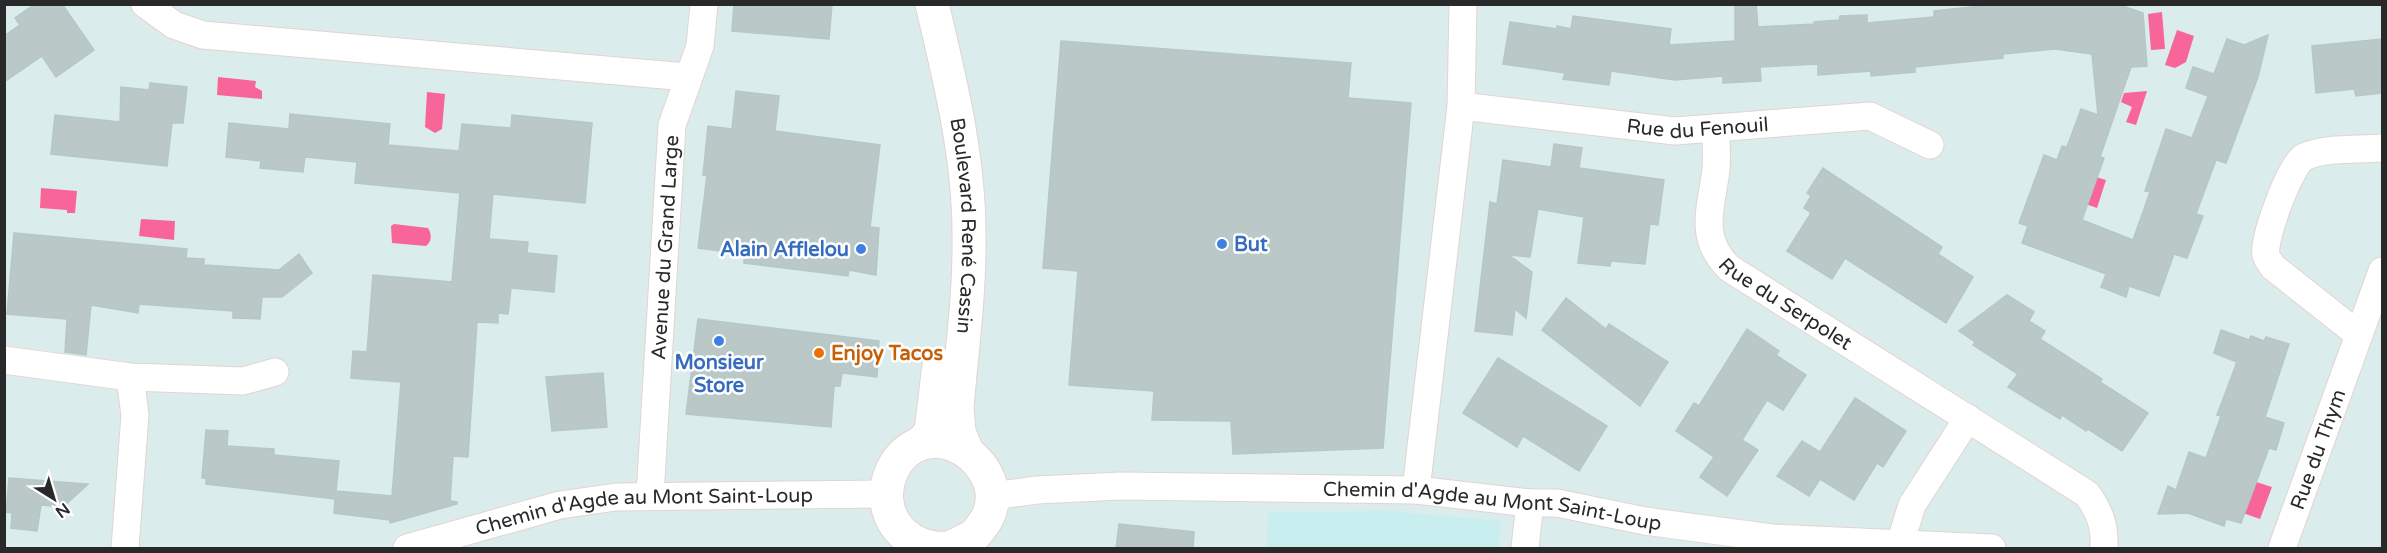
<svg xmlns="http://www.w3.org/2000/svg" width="2387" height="553" font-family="'Varela Round',sans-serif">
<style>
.education{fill:#c8eef0}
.water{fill:#f76599}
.building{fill:#bac8c8;stroke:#b4c8c8;stroke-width:1.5}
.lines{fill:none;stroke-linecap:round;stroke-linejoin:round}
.minor-casing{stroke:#e4d3cf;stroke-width:29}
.tertiary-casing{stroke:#e4d3cf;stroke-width:35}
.minor{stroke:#fff;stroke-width:27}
.tertiary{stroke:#fff;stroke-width:33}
.shop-dot{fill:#3f7fe0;stroke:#fff;stroke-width:2}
.food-dot{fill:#e8710a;stroke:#fff;stroke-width:2}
.labels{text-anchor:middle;stroke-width:5;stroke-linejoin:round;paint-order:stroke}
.street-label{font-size:20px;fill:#292929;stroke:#fff}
.shop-label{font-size:20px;font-weight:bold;fill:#366cbe;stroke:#fff;text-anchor:start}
.food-label{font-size:20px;font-weight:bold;fill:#c56008;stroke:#fff;text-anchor:start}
</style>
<rect width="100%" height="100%" fill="#daedec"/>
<polygon class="education" points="1387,511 1501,521 1498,548 1266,548 1269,512"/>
<g class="water">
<polygon points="2162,12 2165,49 2151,50 2148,14"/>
<polygon points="2177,30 2194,36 2186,62 2175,68 2165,65"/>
<polygon points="218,77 256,81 255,87 262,91 262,99 217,95"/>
<polygon points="2147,91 2136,125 2126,122 2132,107 2121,102 2124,93"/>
<polygon points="427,92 445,94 442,129 435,133 425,127"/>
<polygon points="2089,175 2106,180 2097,208 2080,202"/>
<polygon points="41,188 77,191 75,213 67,213 67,210 40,208"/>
<polygon points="141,219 175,221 174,240 139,236"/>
<path d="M 394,224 L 428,228 C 432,235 432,241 426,246 L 392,243 L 391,226 Z"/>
<polygon points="2253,481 2272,487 2260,519 2237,511"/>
</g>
<g class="building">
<polygon points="35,4 62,4 94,50 56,77 42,56 4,82 4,36 20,25 15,18"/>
<polygon points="734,4 832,4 829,39 732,31"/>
<polygon points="1735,4 1756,4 1758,27 1815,24 1814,22 1839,20 1840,16 1867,15 1867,23 1934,17 1934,11 2000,4 2117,4 2143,13 2147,66 2131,67 2100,157 2104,158 2082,220 2133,240 2150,192 2145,191 2166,129 2192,138 2208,96 2186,88 2193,67 2214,74 2227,39 2244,45 2268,35 2258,77 2226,163 2216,160 2196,214 2203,216 2187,258 2174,254 2159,296 2129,286 2126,297 2101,287 2106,274 2022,243 2028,226 2019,223 2044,155 2057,160 2062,146 2067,147 2081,109 2098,115 2092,54 2055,49 2003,54 2003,58 1915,67 1915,72 1871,76 1871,71 1818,75 1818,64 1760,67 1761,81 1723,83 1723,76 1675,80 1611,71 1609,85 1563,79 1565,73 1503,64 1510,22 1557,29 1557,26 1571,29 1573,16 1671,29 1669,45 1735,41"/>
<polygon points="2382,39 2382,93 2356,96 2354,89 2316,93 2312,46"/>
<polygon points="1061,41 1351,63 1348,98 1411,103 1383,448 1233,454 1231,421 1152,420 1154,391 1069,385 1078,271 1043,268"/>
<polygon points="150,83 187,87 183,123 172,123 167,166 51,154 55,115 120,122 121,87 149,90"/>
<polygon points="736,91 779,96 775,131 880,145 870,227 879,228 876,275 849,270 848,276 744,263 744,254 698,248 707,175 703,175 708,126 732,129"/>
<polygon points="290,114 390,124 388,145 459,151 462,124 511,128 512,115 592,123 585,203 493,194 489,239 528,242 527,253 557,256 554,292 511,288 508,314 498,313 498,323 477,322 468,457 453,456 450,501 457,502 457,504 390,523 390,520 334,513 335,499 206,484 206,478 202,478 206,430 228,431 227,446 274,449 274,455 339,461 336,491 392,496 401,382 351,378 353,351 367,352 373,275 452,282 460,193 355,183 357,162 305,157 303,172 260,168 261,161 226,157 229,123 289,129"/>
<polygon points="1554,144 1582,148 1579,168 1664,180 1658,225 1650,224 1645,264 1611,261 1610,266 1578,263 1584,217 1538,209 1530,257 1509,255 1532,272 1526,318 1515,309 1512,335 1475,331 1490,202 1497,204 1503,160 1551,167"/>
<polygon points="1823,168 1942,247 1938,254 1973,277 1946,323 1845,258 1832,279 1787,251 1811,213 1804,208 1811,196 1807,193"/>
<polygon points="14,233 187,249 186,258 204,259 204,265 279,270 299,254 312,273 282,297 262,297 260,319 233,318 233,311 139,304 138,313 91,305 86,355 65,352 67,319 7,314"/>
<polygon points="2007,295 2034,312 2029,321 2045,331 2040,339 2102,379 2100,382 2148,413 2122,451 2088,429 2086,431 2062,415 2060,419 2008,387 2018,374 1973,345 1975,342 1959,331"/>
<polygon points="1566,298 1606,329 1609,324 1668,362 1640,406 1542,330"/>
<polygon points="698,319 879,341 877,377 842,373 840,386 834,386 831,427 686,414"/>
<polygon points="1747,329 1779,351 1776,355 1806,375 1783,410 1767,400 1742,440 1758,450 1727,496 1700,477 1714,457 1676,431 1694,403 1699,406"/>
<polygon points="2221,330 2249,340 2251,336 2264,341 2266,337 2289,344 2265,417 2284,423 2276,450 2269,448 2241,523 2226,519 2224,526 2188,513 2158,514 2168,486 2176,490 2189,452 2206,458 2221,416 2217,415 2237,362 2214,353"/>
<polygon points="1498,358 1607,426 1579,471 1523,436 1517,447 1463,413"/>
<polygon points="603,373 607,427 552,431 546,377"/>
<polygon points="1855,398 1906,431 1883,467 1877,463 1854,500 1820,479 1809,496 1777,476 1802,441 1820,452"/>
<polygon points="9,478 88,484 63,507 41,505 37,531 11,528 12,513 6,512"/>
<polygon points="1119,524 1194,532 1193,549 1116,549"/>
</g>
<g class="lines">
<g class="minor-casing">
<g id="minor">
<polyline points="145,4 174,25 203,35 687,77"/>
<path id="s1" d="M 1461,106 L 1675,131 L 1870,116 L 1930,145"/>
<path id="s2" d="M 1716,128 C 1716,142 1717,157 1716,170 C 1711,209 1698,237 1729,268 L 2087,494 C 2100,512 2105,526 2104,548"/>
<path d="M 2359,335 L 2273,267 C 2271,264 2267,259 2266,255 C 2262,241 2291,163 2304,157 C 2326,147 2358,150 2382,148"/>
<polyline points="4,360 130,377 243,381 275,372"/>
<polyline points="1416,490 1461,106 1463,4"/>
<path id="s3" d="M 650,496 L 672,125 L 700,46 L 704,4"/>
<path id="s4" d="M 992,496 L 1037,490 L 1121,486 L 1416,490 L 1530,503 L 1557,503 L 1645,521 L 1772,538 L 1992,548"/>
<polyline points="1900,544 1912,505 1968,418"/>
<polyline points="125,548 135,415 130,377"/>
<path id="s5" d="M 407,548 L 560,505 L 616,497 L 885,494"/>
<polyline points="1525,548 1530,503"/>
<path id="s6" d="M 2282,548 L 2382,271"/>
</g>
</g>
<g class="tertiary-casing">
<g id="tertiary">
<path id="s7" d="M 932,4 C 950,80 969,156 969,234 C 970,291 962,349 957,407 L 959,432 L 966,449"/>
<polyline points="921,444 931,431 939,365"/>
<path d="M 963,548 C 971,539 980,530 986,520 C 1004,489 980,454 951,444 C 895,425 860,508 912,540 C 922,546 935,549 947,548 C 955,547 965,540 972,537"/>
</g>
</g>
<use href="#minor" class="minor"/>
<use href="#tertiary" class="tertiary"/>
</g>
<g class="shop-dot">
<circle cx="1222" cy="244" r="6"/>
<circle cx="861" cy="249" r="6"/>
<circle cx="719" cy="341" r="6"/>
</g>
<circle class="food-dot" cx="819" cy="353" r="6"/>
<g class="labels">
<g class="street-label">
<text dy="7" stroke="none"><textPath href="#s1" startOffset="238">Rue du Fenouil</textPath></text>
<text dy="7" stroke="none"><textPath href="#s7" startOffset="225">Boulevard René Cassin</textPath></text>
<text dy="7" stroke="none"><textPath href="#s3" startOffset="249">Avenue du Grand Large</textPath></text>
<text dy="7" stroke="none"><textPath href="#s2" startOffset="213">Rue du Serpolet</textPath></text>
<text dy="7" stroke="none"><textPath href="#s6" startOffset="105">Rue du Thym</textPath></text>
<text dy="7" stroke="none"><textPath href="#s4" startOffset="502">Chemin d'Agde au Mont Saint-Loup</textPath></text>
<text dy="7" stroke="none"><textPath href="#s5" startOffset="242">Chemin d'Agde au Mont Saint-Loup</textPath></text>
</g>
<g class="shop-label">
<text x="1234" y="251">But</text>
<text x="849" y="256" text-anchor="end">Alain Afflelou</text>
<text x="719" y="369" text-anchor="middle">Monsieur<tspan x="719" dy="23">Store</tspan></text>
</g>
<g class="food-label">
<text x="831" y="360">Enjoy Tacos</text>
</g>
</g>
<rect width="2387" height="553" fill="none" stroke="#292929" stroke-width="12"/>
<g transform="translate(54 499) rotate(143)" stroke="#ffffff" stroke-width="4.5" paint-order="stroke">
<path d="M0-4.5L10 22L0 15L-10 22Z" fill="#292929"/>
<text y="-9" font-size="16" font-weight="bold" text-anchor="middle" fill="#292929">N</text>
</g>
</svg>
